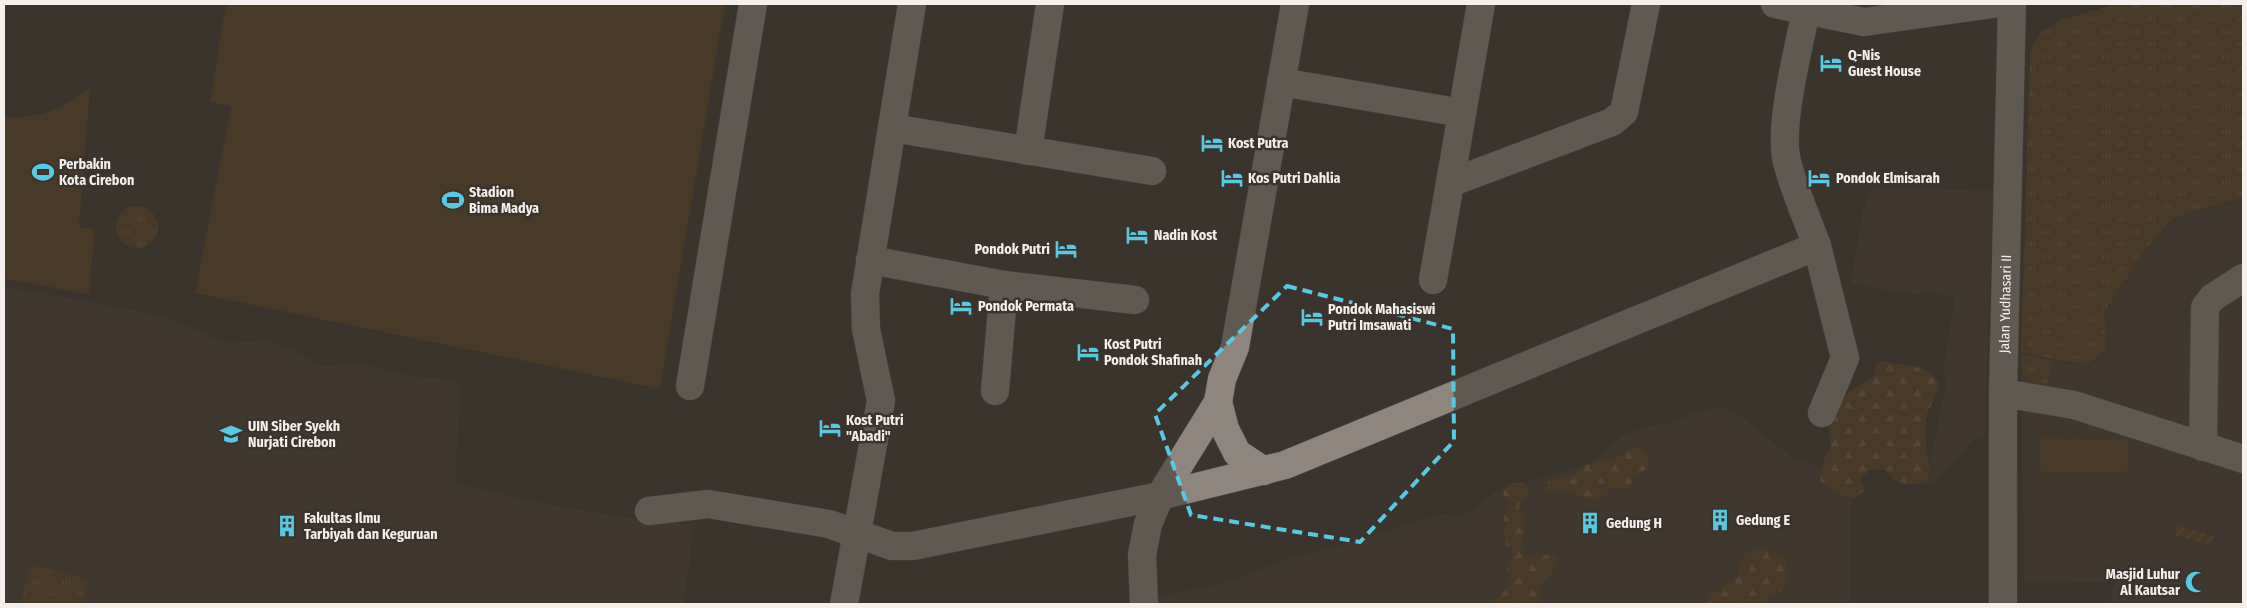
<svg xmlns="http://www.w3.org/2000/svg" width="2247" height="608" font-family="'Fira Sans Condensed',sans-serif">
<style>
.built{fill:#483c31}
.grass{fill:url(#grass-tufts)}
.forest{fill:url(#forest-firs)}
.garden{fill:url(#garden-furrows)}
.pitch{fill:#5c3e1f}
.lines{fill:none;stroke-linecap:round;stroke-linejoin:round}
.minor-casing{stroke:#59534d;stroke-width:29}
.minor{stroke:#8e867e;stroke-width:28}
.marked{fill:none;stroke:#57c9e2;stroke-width:4;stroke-dasharray:10 6;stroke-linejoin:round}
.labels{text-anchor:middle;stroke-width:5;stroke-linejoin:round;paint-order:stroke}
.poi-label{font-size:14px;font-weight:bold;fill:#f4efeb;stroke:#3b342e;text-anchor:start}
.street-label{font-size:14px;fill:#f4efeb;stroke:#3b342e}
</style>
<defs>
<pattern id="grass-tufts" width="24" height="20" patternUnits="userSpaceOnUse" patternTransform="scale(1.25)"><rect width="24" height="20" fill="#5c3e1f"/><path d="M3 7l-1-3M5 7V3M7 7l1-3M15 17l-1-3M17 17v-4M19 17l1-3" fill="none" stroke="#745a40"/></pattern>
<pattern id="forest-firs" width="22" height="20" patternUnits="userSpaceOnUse" patternTransform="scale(1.25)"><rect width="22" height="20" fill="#5c3e1f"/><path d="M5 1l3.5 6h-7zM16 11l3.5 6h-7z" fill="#745a40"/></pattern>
<pattern id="garden-furrows" width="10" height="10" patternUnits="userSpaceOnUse" patternTransform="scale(1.25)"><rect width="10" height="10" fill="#5c3e1f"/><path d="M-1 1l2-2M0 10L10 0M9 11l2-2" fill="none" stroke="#745a40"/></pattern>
</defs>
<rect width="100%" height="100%" fill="#3b342e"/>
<g class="built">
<polygon points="1872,187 1993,191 1984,439 1974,439 1933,485 1925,485 1946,385 1944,367 1955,297 1922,292 1918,295 1851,284 1862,213"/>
<polygon points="2243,199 2243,604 2109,604 2115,582 2024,583 2021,353 2087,367 2110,350 2105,312 2145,252 2174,219"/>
<polygon points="4,286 164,316 225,343 268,341 290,349 323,366 361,364 414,377 454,379 461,385 455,483 524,500 651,522 694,524 684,604 4,604"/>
<polygon points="1725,408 1739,415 1793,458 1851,474 1850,604 1159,604 1159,597 1224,583 1287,559 1347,544 1441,514 1462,516 1475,508 1497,491 1591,463 1621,437 1646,426 1671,424 1700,410"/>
</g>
<g class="grass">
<polygon points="2117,4 2243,4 2243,198 2173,218 2144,252 2105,311 2108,349 2087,366 2021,352 2030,52 2041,32 2061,20"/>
<circle cx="137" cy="227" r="21"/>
<polygon points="2022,355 2053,361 2047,384 2033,381 2023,375"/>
<polygon points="31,565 89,580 82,604 21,604"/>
</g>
<g class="forest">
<path d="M 1885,361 C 1908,368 1923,361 1939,383 C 1938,395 1933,400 1928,411 C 1925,420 1926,436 1926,446 C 1927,456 1933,470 1927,479 C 1922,487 1910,484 1902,483 C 1885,480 1896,466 1869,470 L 1861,479 L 1864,485 L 1864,491 L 1854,499 L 1842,495 L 1820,481 L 1821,468 L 1831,444 L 1827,419 L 1842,397 L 1875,375 L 1875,368 L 1878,362 Z"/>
<path d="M 1636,446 L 1647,455 L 1648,468 L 1632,478 L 1630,490 L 1611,488 C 1607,491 1605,495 1602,497 C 1591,506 1576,493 1567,489 L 1554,492 L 1548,491 L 1546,486 L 1549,480 L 1574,474 C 1585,460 1604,462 1619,456 C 1626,453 1629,448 1636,446 Z"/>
<path d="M 1510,483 L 1524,483 L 1528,489 L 1528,496 L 1519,505 L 1525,526 L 1521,549 L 1528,555 L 1554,555 L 1559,559 C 1557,570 1548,574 1542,583 C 1539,590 1539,597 1539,604 L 1490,604 L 1510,584 L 1507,569 L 1514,550 L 1513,548 L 1507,547 L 1506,545 L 1504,516 L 1509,505 L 1503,494 L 1507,485 Z"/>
<path d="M 1759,549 L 1772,551 L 1785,557 C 1787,579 1795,588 1768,596 L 1766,604 L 1704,604 L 1710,596 L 1726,582 L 1737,577 C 1741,558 1740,554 1759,549 Z"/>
</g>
<polygon class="garden" points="2177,525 2214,536 2211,546 2174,535"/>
<g class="pitch">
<polygon points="226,4 725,4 660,389 195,293 231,107 210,101"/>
<path d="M 90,89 L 79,227 L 95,229 L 89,294 L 4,279 L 4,117 C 46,118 56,110 90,89 Z"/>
<polygon points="2041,438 2127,439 2127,472 2041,471"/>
</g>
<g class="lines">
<g class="minor-casing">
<g id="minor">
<polyline points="1481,4 1450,183 1612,122 1624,112 1646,4"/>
<polyline points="1775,4 1864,22 1993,4"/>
<polyline points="1281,82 1462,113"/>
<polyline points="892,128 1152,171"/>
<polyline points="1028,151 1050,4"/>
<polyline points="1817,246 1845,358 1822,413"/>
<polyline points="870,260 1004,285 995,391"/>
<polyline points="1433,280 1450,183"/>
<polyline points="1004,285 1135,300"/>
<polyline points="690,386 753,4"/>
<polyline points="2003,393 2074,405 2243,459"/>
<polyline points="1218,402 1225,429 1237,453 1264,471"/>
<polyline points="2203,447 2205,307 2212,298 2243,278"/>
<path d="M 649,511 L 708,504 L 829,524 L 892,546 L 913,546 L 1160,496 L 1285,465 L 1817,246 C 1807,218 1794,190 1787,162 C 1778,125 1799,49 1806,9"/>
<polyline points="844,604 881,401 866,329 865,294 912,4"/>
<polyline points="1144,604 1142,555 1148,524 1160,496 1218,402 1222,379 1235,347 1295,4"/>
<path id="s1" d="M 2003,604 L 2003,393 L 2012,4"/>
</g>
</g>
<use href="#minor" class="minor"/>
</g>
<path d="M0 0H2247V608H0ZM 1287,286 L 1453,329 L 1454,441 L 1360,542 L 1191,515 L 1155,414 Z" fill="#3b342e" fill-opacity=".55" fill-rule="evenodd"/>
<path class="marked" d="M 1287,286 L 1453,329 L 1454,441 L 1360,542 L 1191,515 L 1155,414 Z"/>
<defs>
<g id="hotel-bare" transform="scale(1.725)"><path d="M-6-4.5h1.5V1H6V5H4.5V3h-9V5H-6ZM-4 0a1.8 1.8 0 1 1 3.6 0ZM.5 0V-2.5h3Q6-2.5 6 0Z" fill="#57c9e2" stroke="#3b342e" stroke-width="2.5" paint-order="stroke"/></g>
<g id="stadium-bare" transform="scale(1.725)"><path d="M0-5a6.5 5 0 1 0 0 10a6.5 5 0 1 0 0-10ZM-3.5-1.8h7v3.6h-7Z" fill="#57c9e2" stroke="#3b342e" stroke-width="2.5" paint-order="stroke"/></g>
<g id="university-bare" transform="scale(1.725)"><path d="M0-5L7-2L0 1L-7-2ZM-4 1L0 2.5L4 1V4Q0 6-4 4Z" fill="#57c9e2" stroke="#3b342e" stroke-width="2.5" paint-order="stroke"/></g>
<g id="building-bare" transform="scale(1.725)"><path d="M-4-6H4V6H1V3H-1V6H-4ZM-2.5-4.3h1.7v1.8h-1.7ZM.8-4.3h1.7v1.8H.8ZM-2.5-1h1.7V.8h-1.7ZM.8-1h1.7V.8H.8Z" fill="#57c9e2" stroke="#3b342e" stroke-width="2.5" paint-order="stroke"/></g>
<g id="mosque-bare" transform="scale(1.725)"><path d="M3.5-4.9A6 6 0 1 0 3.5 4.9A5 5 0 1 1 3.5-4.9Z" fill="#57c9e2" stroke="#3b342e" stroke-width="2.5" paint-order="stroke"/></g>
</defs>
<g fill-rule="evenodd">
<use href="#hotel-bare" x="1831" y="63"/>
<use href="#hotel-bare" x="1212" y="143"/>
<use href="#stadium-bare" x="43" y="172"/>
<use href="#hotel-bare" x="1232" y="178"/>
<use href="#hotel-bare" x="1819" y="178"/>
<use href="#stadium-bare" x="453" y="200"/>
<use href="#hotel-bare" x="1137" y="235"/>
<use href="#hotel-bare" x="1066" y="249"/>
<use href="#hotel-bare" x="961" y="306"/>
<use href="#hotel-bare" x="1312" y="317"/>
<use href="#hotel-bare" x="1088" y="352"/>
<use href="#hotel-bare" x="830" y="428"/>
<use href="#university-bare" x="231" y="434"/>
<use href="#building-bare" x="1720" y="520"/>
<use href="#building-bare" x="1590" y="523"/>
<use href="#building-bare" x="287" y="526"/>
<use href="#mosque-bare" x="2196" y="582"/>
</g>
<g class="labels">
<g class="poi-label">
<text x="1848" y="60">Q-Nis<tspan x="1848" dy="16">Guest House</tspan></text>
<text x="1228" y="148">Kost Putra</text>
<text x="59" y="169">Perbakin<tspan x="59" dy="16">Kota Cirebon</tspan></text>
<text x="1248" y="183">Kos Putri Dahlia</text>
<text x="1836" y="183">Pondok Elmisarah</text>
<text x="469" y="197">Stadion<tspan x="469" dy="16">Bima Madya</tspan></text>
<text x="1154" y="240">Nadin Kost</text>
<text x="1050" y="254" text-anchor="end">Pondok Putri</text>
<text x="978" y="311">Pondok Permata</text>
<text x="1328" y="314">Pondok Mahasiswi<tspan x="1328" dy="16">Putri Imsawati</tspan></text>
<text x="1104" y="349">Kost Putri<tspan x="1104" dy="16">Pondok Shafinah</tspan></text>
<text x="846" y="425">Kost Putri<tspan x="846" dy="16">"Abadi"</tspan></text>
<text x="248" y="431">UIN Siber Syekh<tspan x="248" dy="16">Nurjati Cirebon</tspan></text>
<text x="304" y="523">Fakultas Ilmu<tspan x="304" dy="16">Tarbiyah dan Keguruan</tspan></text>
<text x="1736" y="525">Gedung E</text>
<text x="1606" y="528">Gedung H</text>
<text x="2180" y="579" text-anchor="end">Masjid Luhur<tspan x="2180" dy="16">Al Kautsar</tspan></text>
</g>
<g class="street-label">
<text dy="5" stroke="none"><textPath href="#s1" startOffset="300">Jalan Yudhasari II</textPath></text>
</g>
</g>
<rect width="2247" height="608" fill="none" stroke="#f4efeb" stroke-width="10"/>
</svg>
